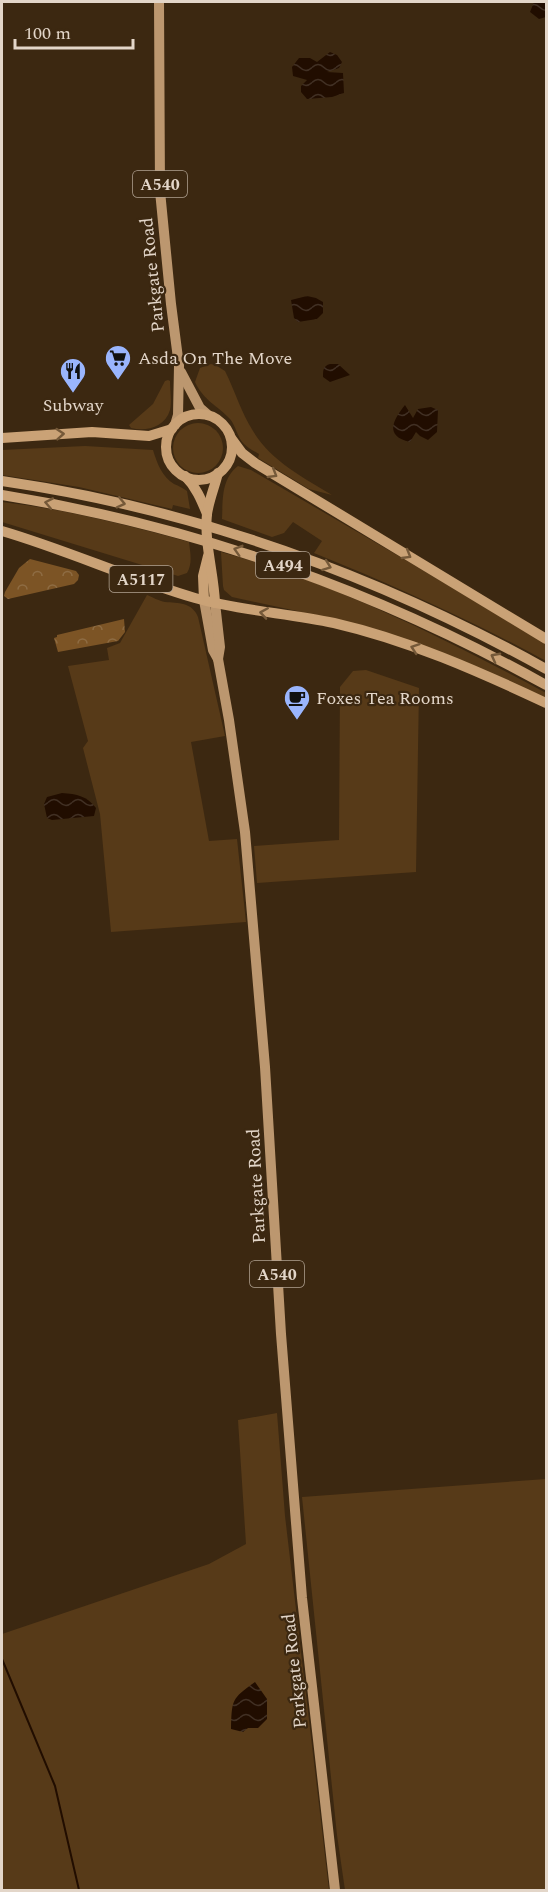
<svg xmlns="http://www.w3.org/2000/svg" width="548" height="1892" font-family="Spectral,serif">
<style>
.grass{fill:#573a18}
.forest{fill:url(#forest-crowns)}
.water{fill:url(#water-waves)}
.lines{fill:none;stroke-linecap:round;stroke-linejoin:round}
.stream{stroke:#210d00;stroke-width:2}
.primary{stroke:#bc976f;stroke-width:10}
.trunk{stroke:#caa276;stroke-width:10}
.oneway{stroke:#755939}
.labels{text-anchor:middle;stroke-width:4.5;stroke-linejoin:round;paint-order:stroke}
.shield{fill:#3c2811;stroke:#b1a292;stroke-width:1.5}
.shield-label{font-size:16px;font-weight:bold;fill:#e3d6c9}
.street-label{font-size:18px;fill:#e3d6c9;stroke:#3c2811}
.poi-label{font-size:18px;fill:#e3d6c9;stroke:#3c2811;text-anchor:start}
</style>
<defs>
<pattern id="forest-crowns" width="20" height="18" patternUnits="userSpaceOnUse" patternTransform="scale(1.5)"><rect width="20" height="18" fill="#7c5425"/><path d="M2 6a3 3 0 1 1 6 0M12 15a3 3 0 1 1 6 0" fill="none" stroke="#8e6c43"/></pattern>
<pattern id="water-waves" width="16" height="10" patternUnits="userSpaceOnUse" patternTransform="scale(1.5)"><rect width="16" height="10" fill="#210d00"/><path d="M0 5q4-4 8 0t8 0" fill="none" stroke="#413024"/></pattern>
</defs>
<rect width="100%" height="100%" fill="#3c2811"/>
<g class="grass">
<path d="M 211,364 L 217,366 L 225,371 C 235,391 241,412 253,431 C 271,461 303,477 332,495 L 309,489 L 258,458 L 259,454 C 254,451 248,448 244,444 C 237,437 236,426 230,419 C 217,405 204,401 195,382 L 200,368 Z"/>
<path d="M 168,380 L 170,381 C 170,390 172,402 170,410 C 165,427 146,432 131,428 L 129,425 L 153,404 L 165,381 Z"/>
<circle cx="198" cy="448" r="25"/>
<path d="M 85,446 L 153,450 C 157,463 162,477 174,484 C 179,486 183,488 187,491 L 190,509 L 173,505 L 172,509 L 79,487 L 2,475 L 2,450 Z"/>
<path d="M 238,466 L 251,470 L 409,562 L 546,644 L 546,661 C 471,620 393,585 314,553 L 322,541 L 293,522 L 284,533 L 272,537 L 222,519 C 223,500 221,479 238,466 Z"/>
<path d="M 2,502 C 65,509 128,525 189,542 C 190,552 193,563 187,573 L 178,576 L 2,522 Z"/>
<path d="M 221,552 C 335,583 442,637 546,693 L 546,700 L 476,667 L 297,611 L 232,597 L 224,590 L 223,586 Z"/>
<path d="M 147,595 C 152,597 159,601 165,602 C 178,603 192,602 198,617 L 225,736 L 191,742 L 209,841 L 237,839 L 246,922 L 111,932 L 100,814 L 83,748 L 88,741 L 68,666 L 109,660 L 107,648 L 120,643 Z"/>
<polygon points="366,670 419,688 416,872 257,883 254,846 339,840 340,687 353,671"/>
<polygon points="277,1413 285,1516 329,1890 2,1890 2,1634 209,1564 246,1544 238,1420"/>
<polygon points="546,1479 546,1890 345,1890 337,1835 302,1497"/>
</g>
<g class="forest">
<polygon points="30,559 76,571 79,575 78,580 74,584 8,599 4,596 5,592 19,568"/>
<polygon points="124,619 125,632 118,641 58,652 54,638 57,637 57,635"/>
</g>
<g class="water">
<polygon points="534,2 546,2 546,17 539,19 530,12"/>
<polygon points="330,52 337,55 342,62 339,68 327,72 343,73 344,93 332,97 307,99 301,92 301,86 307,80 293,76 292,67 299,58 310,58 317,62"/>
<polygon points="307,296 316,298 323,302 323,313 317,319 298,322 294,318 291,300"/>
<path d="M 330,364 L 338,364 L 350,375 L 330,382 L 323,377 C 323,370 323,366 330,364 Z"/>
<path d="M 405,405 L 413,418 L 418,409 L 431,407 L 438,410 L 437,432 L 428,440 L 420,436 L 416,432 L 410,442 C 384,436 393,420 405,405 Z"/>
<path d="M 62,793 C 77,794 87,796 96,808 L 94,816 L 52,820 L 47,818 L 44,804 L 47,797 Z"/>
<path d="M 255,1682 L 267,1699 L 267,1719 L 258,1728 L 248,1728 L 243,1732 L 231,1729 C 232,1700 231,1699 255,1682 Z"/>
</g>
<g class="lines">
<polyline class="stream" points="2,1659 55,1786 79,1890"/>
<g class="primary">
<polyline points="159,2 160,191 171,304 179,366 178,415 175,425"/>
<polyline points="181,372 200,408 208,415"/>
<polyline points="204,600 213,650 218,659 229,720 245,832 265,1067 281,1334 302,1598 335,1890"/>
<polyline points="215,603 220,647 218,659"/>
</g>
<g class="trunk">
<circle cx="199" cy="447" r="33"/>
<polyline points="2,438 92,432 149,436 172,429"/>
<polyline points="231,438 242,453 255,463 546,639"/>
<path d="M 185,476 C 196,487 201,499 207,514"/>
<path d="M 2,481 C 194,509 377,575 546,669"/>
<path d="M 2,495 C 196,526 375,590 546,685"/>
<path d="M 2,531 C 67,550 130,579 195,598 C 241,611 288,613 334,623 C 408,640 478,671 546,703"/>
<polyline points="204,600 203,576 208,556"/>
<path d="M 215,603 C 214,574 204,543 207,514 C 209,500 215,486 218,473"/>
</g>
</g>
<defs><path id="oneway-chevron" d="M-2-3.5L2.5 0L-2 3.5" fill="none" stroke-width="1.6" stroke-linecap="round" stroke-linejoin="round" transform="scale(1.5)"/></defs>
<g class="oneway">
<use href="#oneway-chevron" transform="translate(60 434) rotate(-4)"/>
<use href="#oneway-chevron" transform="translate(273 474) rotate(31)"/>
<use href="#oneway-chevron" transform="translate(49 503) rotate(-169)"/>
<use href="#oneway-chevron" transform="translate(121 503) rotate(13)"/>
<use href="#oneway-chevron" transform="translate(238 550) rotate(-163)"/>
<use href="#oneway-chevron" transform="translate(407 555) rotate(31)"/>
<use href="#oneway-chevron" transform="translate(327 566) rotate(20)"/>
<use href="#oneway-chevron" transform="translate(264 613) rotate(-171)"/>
<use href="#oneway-chevron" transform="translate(415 648) rotate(-161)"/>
<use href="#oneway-chevron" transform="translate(495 657) rotate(-152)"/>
</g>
<defs>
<g id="supermarket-pin" transform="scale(1.35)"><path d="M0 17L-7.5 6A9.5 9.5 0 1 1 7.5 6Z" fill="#9ab5fd" stroke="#3c2811"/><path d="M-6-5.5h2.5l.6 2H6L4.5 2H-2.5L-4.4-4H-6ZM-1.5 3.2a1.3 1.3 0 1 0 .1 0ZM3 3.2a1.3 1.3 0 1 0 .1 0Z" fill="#111"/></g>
<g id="restaurant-pin" transform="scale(1.35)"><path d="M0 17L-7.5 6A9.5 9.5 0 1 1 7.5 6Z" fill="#9ab5fd" stroke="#3c2811"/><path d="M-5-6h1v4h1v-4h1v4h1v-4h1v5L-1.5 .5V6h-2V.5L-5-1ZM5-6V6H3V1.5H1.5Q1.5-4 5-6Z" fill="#111"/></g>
<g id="cafe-pin" transform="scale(1.35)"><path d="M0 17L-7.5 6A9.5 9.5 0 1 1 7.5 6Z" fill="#9ab5fd" stroke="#3c2811"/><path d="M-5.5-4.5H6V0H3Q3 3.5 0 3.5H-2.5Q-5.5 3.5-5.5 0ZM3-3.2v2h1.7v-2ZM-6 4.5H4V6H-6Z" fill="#111"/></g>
</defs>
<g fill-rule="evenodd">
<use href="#supermarket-pin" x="118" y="358"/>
<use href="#restaurant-pin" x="73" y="371"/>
<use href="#cafe-pin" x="297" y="698"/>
</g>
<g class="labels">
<g class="shield">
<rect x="133" y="171" width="54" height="26" rx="4.5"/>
<rect x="256" y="552" width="54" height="26" rx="4.5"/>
<rect x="109.5" y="566" width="63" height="26" rx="4.5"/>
<rect x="250" y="1261" width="54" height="26" rx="4.5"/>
</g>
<g class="shield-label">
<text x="160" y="190">A540</text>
<text x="283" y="571">A494</text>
<text x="141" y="585">A5117</text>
<text x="277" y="1280">A540</text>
</g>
<g class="street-label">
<text transform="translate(152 275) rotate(-96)" y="6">Parkgate Road</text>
<text transform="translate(256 1186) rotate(-93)" y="6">Parkgate Road</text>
<text transform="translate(294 1671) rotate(-96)" y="6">Parkgate Road</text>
</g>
<g class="poi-label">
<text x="138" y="364">Asda On The Move</text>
<text x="73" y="411" text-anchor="middle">Subway</text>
<text x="316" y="704">Foxes Tea Rooms</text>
</g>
</g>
<rect width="548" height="1892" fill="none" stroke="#e3d6c9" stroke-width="6"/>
<path d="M15 39v9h118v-9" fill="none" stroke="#e3d6c9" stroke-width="3"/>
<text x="24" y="39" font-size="18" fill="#e3d6c9" stroke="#3c2811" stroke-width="4.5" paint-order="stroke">100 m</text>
</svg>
